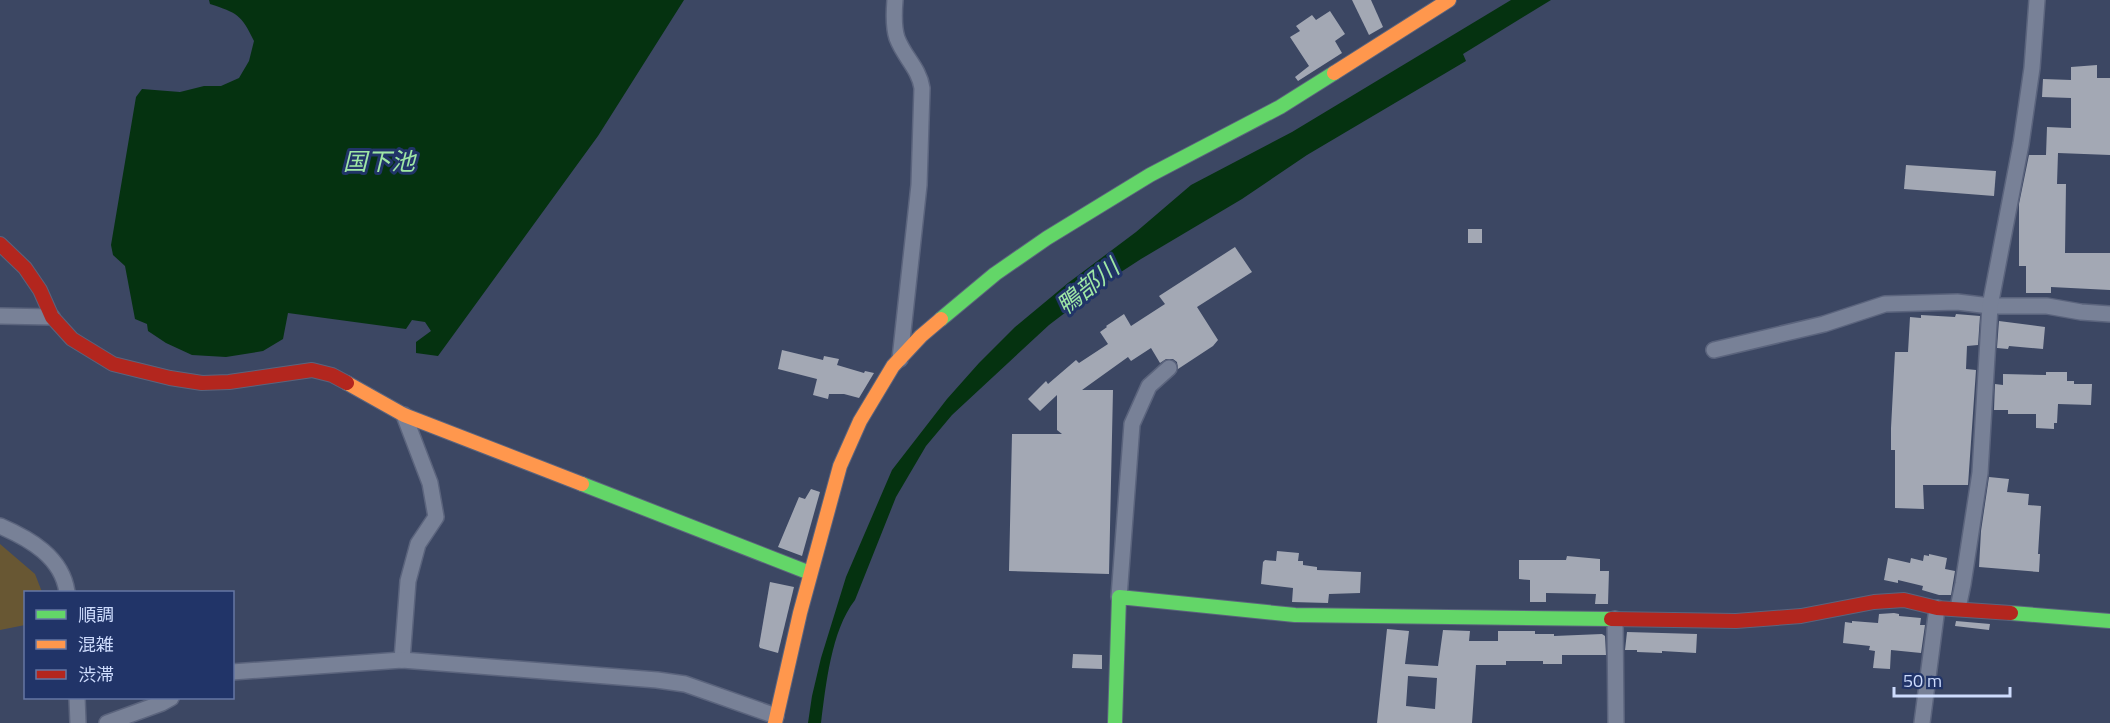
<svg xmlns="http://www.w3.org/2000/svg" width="2110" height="723" font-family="'Titillium Web','Noto Sans JP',sans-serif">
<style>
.green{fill:#685733}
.water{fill:#053210}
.building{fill:#a3a8b4;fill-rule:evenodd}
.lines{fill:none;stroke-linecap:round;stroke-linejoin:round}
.street-casing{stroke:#5b647d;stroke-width:18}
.fast-casing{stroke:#5b647d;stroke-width:16}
.slow-casing{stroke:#5b647d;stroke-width:16}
.jam-casing{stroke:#5b647d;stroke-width:16}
.street{stroke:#788197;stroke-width:15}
.fast{stroke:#63d668;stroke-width:14}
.slow{stroke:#ff974d;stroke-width:14}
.jam{stroke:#b3261e;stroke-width:14}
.labels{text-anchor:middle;stroke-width:6;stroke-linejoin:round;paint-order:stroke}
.water-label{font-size:24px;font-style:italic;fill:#9fe7a5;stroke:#213468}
</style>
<rect width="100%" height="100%" fill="#3c4763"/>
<polygon class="green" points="0,544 35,574 42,592 26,592 25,625 0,630"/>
<g class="water">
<path d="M 209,0 L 684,0 L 598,136 L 438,356 L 416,353 L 416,342 L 431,331 L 425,322 L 412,320 L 406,329 L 288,313 L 283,339 L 263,351 L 226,357 L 192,355 L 166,343 L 148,331 L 147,324 L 135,319 L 125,266 L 113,255 L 111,245 L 136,97 L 142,89 L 180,92 L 204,86 L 221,86 L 239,78 L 249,61 L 254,41 C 241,14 237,13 210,4 Z"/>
<path d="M 1511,0 L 1551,0 L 1463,54 L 1466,61 L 1307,155 L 1242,199 L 1141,259 L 1104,283 L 1049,325 L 952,415 L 926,446 L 896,497 L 855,600 C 831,631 826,685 821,723 L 808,723 L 812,696 L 821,658 L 846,577 L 892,470 L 947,399 L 979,363 L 1015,327 L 1068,283 L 1136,232 L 1191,185 L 1292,132 Z"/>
</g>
<g class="building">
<polygon points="1352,0 1371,0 1383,27 1369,35"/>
<polygon points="1330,11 1345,34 1335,41 1342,53 1298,81 1295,77 1309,66 1290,37 1300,31 1296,26 1312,15 1316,20"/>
<polygon points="2097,65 2097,78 2110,78 2110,155 2058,153 2057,184 2066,184 2065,253 2110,253 2110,290 2051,287 2051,293 2026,293 2026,266 2019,266 2019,204 2029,155 2046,155 2047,127 2071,128 2071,98 2042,97 2043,79 2071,80 2071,67"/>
<polygon points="1906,165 1996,171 1994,196 1904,189"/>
<rect x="1468" y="229" width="14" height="14"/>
<polygon points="1235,247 1252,272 1197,307 1218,340 1213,346 1178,369 1177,362 1173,359 1166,359 1160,363 1151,348 1131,361 1128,357 1082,390 1113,390 1109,574 1009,571 1012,434 1062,434 1057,430 1057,395 1040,411 1028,399 1046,381 1048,384 1076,360 1079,363 1108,344 1100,332 1107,327 1106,326 1124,314 1131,326 1165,304 1159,296"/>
<polygon points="1956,314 1980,316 1978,345 1967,346 1966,369 1976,370 1968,485 1923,485 1924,509 1895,508 1895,450 1891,450 1891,428 1895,352 1908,352 1910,317 1921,318 1921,315 1955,317"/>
<polygon points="1999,321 2045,327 2043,349 2009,346 2008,349 1997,348"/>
<polygon points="782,350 823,360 824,356 839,359 837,365 864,373 865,371 874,373 859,398 844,394 829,394 828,399 813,395 817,379 778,369"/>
<polygon points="2046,372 2067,372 2067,381 2074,381 2074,384 2092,384 2091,405 2058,404 2057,423 2054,423 2054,429 2036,428 2036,414 2008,414 2008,410 1994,410 1995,384 2003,385 2003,374 2046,375"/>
<polygon points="1989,477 2009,479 2007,492 2029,494 2028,505 2041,506 2038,554 2040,554 2039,572 1979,567 1981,531"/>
<polygon points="811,489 820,492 802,556 778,547 799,497 805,499"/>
<polygon points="1277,551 1299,553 1298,561 1303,561 1303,565 1317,567 1317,570 1361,572 1360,593 1329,594 1328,603 1292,602 1293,588 1261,584 1263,562 1265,560 1276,561"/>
<polygon points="1929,554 1947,558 1945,569 1955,571 1951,595 1939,595 1922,590 1923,586 1898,580 1898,583 1884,580 1888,558 1910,563 1911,558 1923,561 1924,555 1929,556"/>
<polygon points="1567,556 1600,559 1600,571 1609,571 1608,604 1595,604 1596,594 1546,593 1546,602 1530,602 1530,580 1519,579 1519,560 1566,560"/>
<polygon points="770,582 794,587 778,653 760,648 759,646"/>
<polygon points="1894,613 1899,614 1899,616 1921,618 1920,625 1925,625 1921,653 1891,650 1890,669 1873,668 1875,651 1869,650 1870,646 1843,643 1845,622 1852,623 1852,621 1878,623 1879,614"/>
<polygon points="1956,621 1990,624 1989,630 1955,626"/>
<path d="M 1387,629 L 1409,631 L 1405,664 L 1438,666 L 1443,630 L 1470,631 L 1469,641 L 1498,641 L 1498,631 L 1535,631 L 1535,634 L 1554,634 L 1554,636 L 1602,634 L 1605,636 L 1606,655 L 1562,655 L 1562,664 L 1543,664 L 1543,661 L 1506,661 L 1506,665 L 1476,665 L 1472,723 L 1377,723 ZM 1408,676 L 1437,678 L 1435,709 L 1406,706 Z"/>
<polygon points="1627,632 1697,634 1696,653 1662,651 1662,653 1637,652 1637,650 1625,650"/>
<polygon points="1073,654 1102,655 1102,669 1072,668"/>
</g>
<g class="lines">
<g class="street-casing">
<g id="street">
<path d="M 895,0 C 894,12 893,26 897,38 C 904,57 919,68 922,88 L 919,185 L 900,359"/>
<polyline points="0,316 52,317"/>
<polyline points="1714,350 1824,324 1885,304 1957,302 1990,306 2047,306 2081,312 2110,314"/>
<path d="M 0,526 C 30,539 62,557 67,592"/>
<polyline points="1119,597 1132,424 1149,386 1169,368"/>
<polyline points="1958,608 1963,584 1980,473 1990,306 2021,144 2032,68 2037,0"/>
<polyline points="1615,619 1616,723"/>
<polyline points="402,660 408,581 418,544 436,517 430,483 404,415"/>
<polyline points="232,672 402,660 657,680 685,684 776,716"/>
<polyline points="77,698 78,723"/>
<polyline points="107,723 162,703 171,698"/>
<polyline points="1922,723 1937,608"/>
</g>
</g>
<g class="fast-casing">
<g id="fast">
<polyline points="941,319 995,274 1047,238 1150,175 1280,107 1334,73"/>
<polyline points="582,484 810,573"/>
<polyline points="2011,613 2110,621"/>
<polyline points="1115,723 1119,597 1295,615 1611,619"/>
</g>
</g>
<g class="slow-casing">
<g id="slow">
<polyline points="1334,73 1449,0"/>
<polyline points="347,383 404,415 582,484"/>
<polyline points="775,723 800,613 840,466 860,421 893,366 921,336 941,319"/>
</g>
</g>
<g class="jam-casing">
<g id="jam">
<polyline points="0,244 25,268 40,290 52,317 72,339 113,364 170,378 202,383 229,382 312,370 332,375 347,383"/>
<polyline points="1611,619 1736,621 1801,616 1874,602 1904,600 1937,608 2011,613"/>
</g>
</g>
<use href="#street" class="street"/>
<use href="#fast" class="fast"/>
<use href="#slow" class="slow"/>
<use href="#jam" class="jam"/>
</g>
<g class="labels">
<g class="water-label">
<text x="379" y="170">国下池</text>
<text transform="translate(1088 287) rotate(-39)" y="8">鴨部川</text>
</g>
</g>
<rect x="24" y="591" width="210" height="108" fill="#213468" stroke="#6677a4" stroke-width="1.5"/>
<rect x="36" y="610" width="30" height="9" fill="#63d668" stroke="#6677a4" stroke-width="1.5"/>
<text x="78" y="621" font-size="18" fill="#cedcfd">順調</text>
<rect x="36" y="640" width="30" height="9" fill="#ff974d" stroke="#6677a4" stroke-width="1.5"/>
<text x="78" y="651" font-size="18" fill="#cedcfd">混雑</text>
<rect x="36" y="670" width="30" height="9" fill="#b3261e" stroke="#6677a4" stroke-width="1.5"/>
<text x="78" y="681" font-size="18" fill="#cedcfd">渋滞</text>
<path d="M1894 687v9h116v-9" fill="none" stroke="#cedcfd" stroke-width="3"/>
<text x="1903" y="687" font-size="18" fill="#cedcfd" stroke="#213468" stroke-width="4.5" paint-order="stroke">50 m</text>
</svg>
